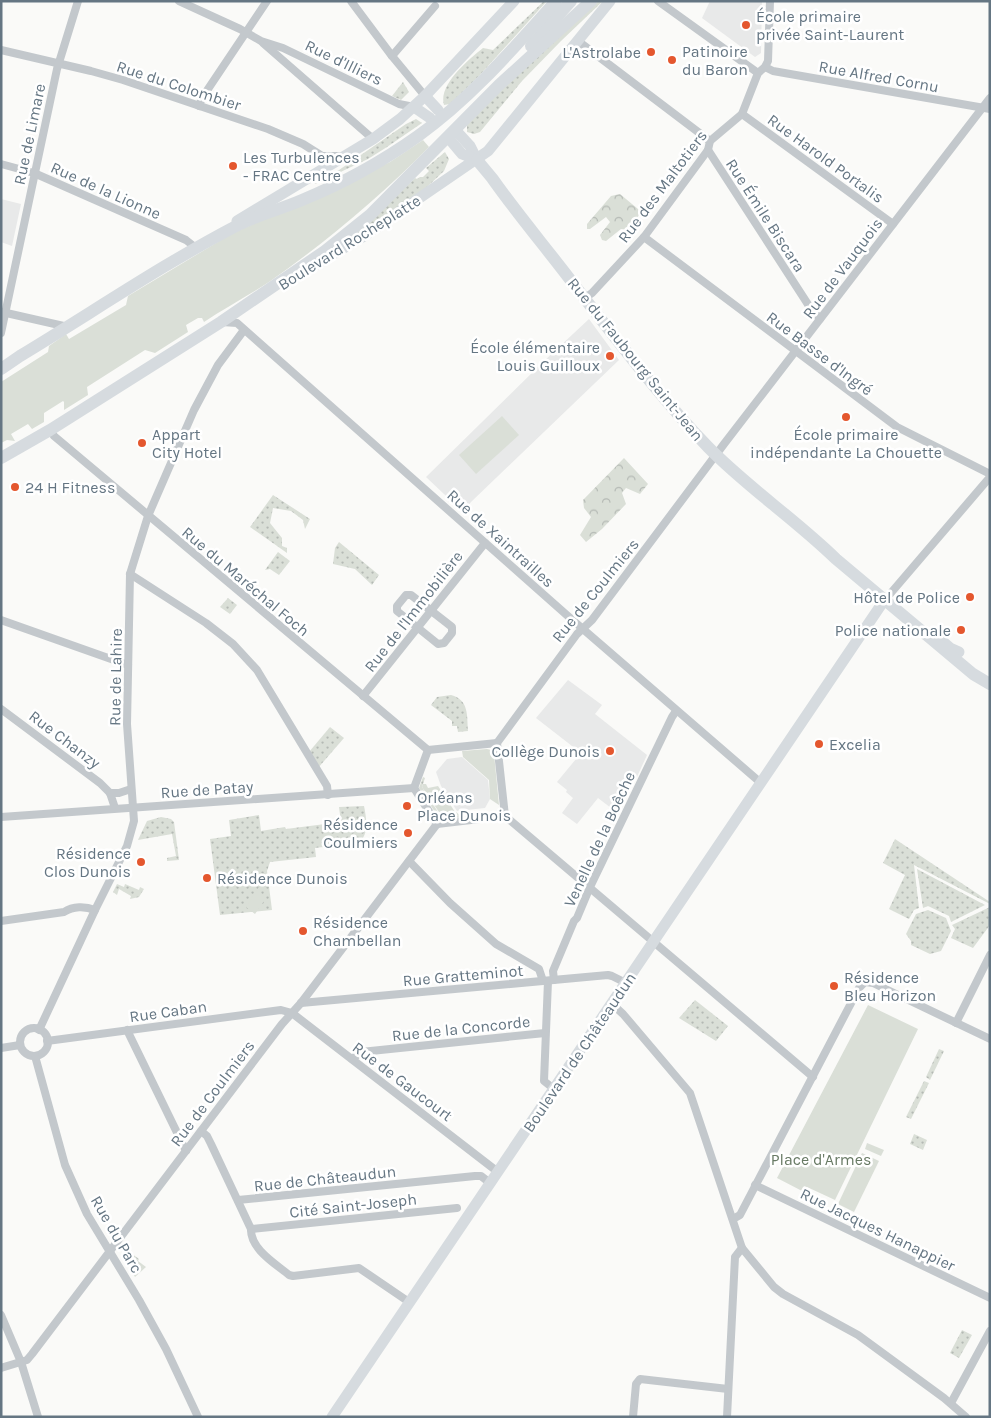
<svg xmlns="http://www.w3.org/2000/svg" width="991" height="1418" font-family="Karla,sans-serif">
<style>
.built{fill:#e8e9e9}
.grass{fill:url(#grass-dots)}
.forest{fill:url(#forest-crowns)}
.park{fill:#dadfd7}
.lines{fill:none;stroke-linecap:round;stroke-linejoin:round}
.minor{stroke:#c3c8cc;stroke-width:8}
.secondary{stroke:#d6dbdf;stroke-width:11}
.primary{stroke:#d6dbdf;stroke-width:12}
.poi-dot{fill:#e4572e;stroke:#fff;stroke-width:2}
.labels{text-anchor:middle;stroke-width:5;stroke-linejoin:round;paint-order:stroke}
.poi-label{font-size:16px;fill:#657683;stroke:#fff;text-anchor:start}
.street-label{font-size:16px;fill:#657683;stroke:#fff}
.park-label{font-size:16px;fill:#687a64;stroke:#fff}
</style>
<defs>
<pattern id="grass-dots" width="8" height="8" patternUnits="userSpaceOnUse" patternTransform="scale(1.25)"><rect width="8" height="8" fill="#dadfd7"/><path d="M2 2h.1M6 6h.1" fill="none" stroke="#b4b9b4" stroke-width="1.8" stroke-linecap="round"/></pattern>
<pattern id="forest-crowns" width="20" height="18" patternUnits="userSpaceOnUse" patternTransform="scale(1.25)"><rect width="20" height="18" fill="#dadfd7"/><path d="M2 6a3 3 0 1 1 6 0M12 15a3 3 0 1 1 6 0" fill="none" stroke="#b4b9b4"/></pattern>
</defs>
<rect width="100%" height="100%" fill="#fafaf8"/>
<g class="built">
<polygon points="710,1 762,1 761,53 755,57 702,18"/>
<polygon points="1,199 21,204 12,246 1,242"/>
<polygon points="589,319 619,360 471,502 463,512 426,477 544,361"/>
<polygon points="568,680 602,705 595,714 647,755 636,779 634,778 631,788 615,811 598,798 577,824 562,813 573,798 566,792 567,790 557,782 581,753 536,718"/>
<polygon points="462,757 488,780 490,799 485,808 457,811 441,786 436,772 447,759"/>
</g>
<g class="grass">
<path d="M 544,1 L 547,1 L 479,76 L 450,104 L 444,105 C 438,85 468,60 483,48 L 493,50 Z"/>
<polygon points="598,1 603,1 561,41 522,81 480,132 474,134 467,132 467,125 510,79"/>
<polygon points="403,82 409,92 401,100 392,96"/>
<polygon points="416,119 422,123 387,147 368,159 315,184 314,182 339,170 406,124"/>
<polygon points="445,152 449,159 444,171 427,187 397,209 350,239 415,178 417,179 420,177 423,177 429,171 426,168"/>
<polygon points="273,495 310,519 305,529 303,520 291,511 273,508 270,523 282,538 282,546 287,548 287,553 250,527"/>
<polygon points="339,542 379,575 372,585 355,569 333,564 335,548"/>
<polygon points="278,552 290,561 279,575 270,569 265,570"/>
<polygon points="228,598 237,605 230,614 220,607"/>
<path d="M 451,695 C 469,700 467,715 468,731 L 458,732 L 457,726 L 452,726 L 452,721 L 431,705 L 437,697 Z"/>
<polygon points="330,727 344,738 318,768 309,752"/>
<polygon points="423,777 425,778 422,787 438,812 441,814 456,812 462,817 439,818 419,788"/>
<path d="M 364,806 C 366,816 370,836 358,842 C 352,845 323,847 315,848 L 316,857 L 270,862 L 267,871 L 272,910 L 220,915 L 210,839 L 231,836 L 229,820 L 259,815 L 261,831 L 285,827 L 286,829 L 341,822 L 339,807 Z"/>
<polygon points="161,817 171,819 174,822 179,860 167,861 167,858 176,856 172,834 138,840 147,821"/>
<polygon points="895,839 990,902 990,904 914,865 919,908 914,910 909,919 889,909 905,875 883,863"/>
<polygon points="917,869 985,905 951,922 949,916 928,906 923,908"/>
<polygon points="117,884 124,887 125,884 139,890 140,887 144,889 139,897 130,899 131,896 119,889 117,895 113,892"/>
<polygon points="990,907 990,925 973,948 951,938 955,929 952,925"/>
<polygon points="928,910 946,918 951,931 941,951 930,954 911,945 911,941 906,934 916,914"/>
<polygon points="695,1000 728,1026 716,1041 679,1018"/>
<polygon points="939,1049 944,1051 930,1080 926,1077"/>
<polygon points="924,1081 929,1083 911,1119 906,1117"/>
<polygon points="914,1134 927,1140 923,1150 910,1144"/>
<polygon points="124,1248 139,1259 138,1261 146,1267 135,1277 124,1259"/>
<polygon points="962,1330 972,1335 959,1358 950,1353"/>
</g>
<g class="forest">
<polygon points="620,194 638,209 639,215 628,230 621,229 606,241 602,240 600,235 610,222 606,217 590,229 587,229 587,224 611,196"/>
<polygon points="624,458 648,484 640,494 626,488 622,493 626,504 602,529 586,542 580,535 591,517 584,508 583,500"/>
</g>
<g class="park">
<path d="M 423,140 L 429,147 C 380,197 326,242 269,282 C 248,296 225,308 204,322 L 202,318 L 198,318 L 186,325 L 188,332 L 155,353 L 145,350 L 87,387 L 88,395 L 64,410 L 64,402 L 63,401 L 44,413 L 44,422 L 32,429 L 28,424 L 11,434 L 15,441 L 7,440 L 1,443 L 1,382 L 48,352 L 49,346 L 66,334 L 69,339 L 126,305 L 128,296 L 231,234 L 390,162 Z"/>
<polygon points="502,416 519,435 476,474 459,455"/>
<polygon points="487,749 491,750 494,754 499,805 490,799 489,780 463,757 462,751"/>
<polygon points="423,784 426,784 428,788 438,786 455,812 441,813 439,812 422,787"/>
<polygon points="259,887 264,901 255,914 246,907"/>
<polygon points="868,1005 918,1029 835,1200 807,1187 804,1192 777,1178"/>
<polygon points="867,1143 884,1150 881,1156 865,1149"/>
<polygon points="862,1153 879,1161 854,1212 838,1204"/>
</g>
<g class="lines">
<g class="minor">
<polyline points="179,1 240,29 261,41 283,48 399,104 414,107"/>
<polyline points="351,1 392,56 425,96"/>
<polyline points="658,1 758,73"/>
<polyline points="578,41 710,141"/>
<polyline points="263,43 373,139"/>
<polyline points="1,50 91,71 123,80 268,129 303,144 322,156 342,156"/>
<polyline points="392,56 435,6"/>
<polyline points="765,67 773,71 990,109"/>
<polyline points="199,106 202,98 267,1"/>
<polyline points="742,114 893,224"/>
<polyline points="708,150 811,309 820,319"/>
<polyline points="1,164 34,173 186,240 196,248"/>
<polyline points="644,237 897,427 990,474"/>
<polyline points="585,298 592,293 644,237 708,150 710,141 742,114 758,73 765,67 768,61 770,1"/>
<polyline points="2,312 68,327"/>
<polyline points="222,322 237,323 569,617 761,783"/>
<polyline points="1,333 57,69 78,1"/>
<polyline points="50,430 54,436 428,750"/>
<polyline points="130,574 206,623 233,644 257,670 327,786 328,795"/>
<polyline points="890,594 990,477"/>
<polygon points="406,595 411,595 452,627 452,633 444,643 438,644 397,611 397,606"/>
<polyline points="1,620 128,665"/>
<polyline points="363,696 485,543"/>
<polyline points="1,709 100,783 110,793 115,808"/>
<polyline points="497,743 577,634 592,620 724,444 990,98"/>
<polyline points="497,743 505,816"/>
<polyline points="428,750 497,743"/>
<polyline points="414,788 437,824"/>
<polyline points="414,788 428,750"/>
<polyline points="110,793 119,793 131,789"/>
<polyline points="505,816 813,1077"/>
<polyline points="1,817 414,788"/>
<polyline points="437,824 505,816"/>
<polyline points="409,861 450,903 496,944 539,969 543,981"/>
<path d="M 1,921 L 64,912 C 73,906 85,906 95,910"/>
<polyline points="554,980 553,971 574,921 577,918 590,887 672,717 676,711"/>
<polyline points="548,981 544,1081 554,1089"/>
<polyline points="301,1003 608,975 612,976 626,983"/>
<polyline points="612,1004 623,1014 690,1093 742,1248 774,1287 783,1294 858,1335 944,1398 966,1417"/>
<polyline points="956,1023 990,955"/>
<circle cx="34" cy="1042" r="14"/>
<polyline points="39,1030 95,910 127,846 134,821 127,724 130,574 148,516 194,410 218,365 244,330"/>
<polyline points="127,1030 186,1151"/>
<polyline points="47,1041 281,1010 292,1013 301,1020 498,1172"/>
<polyline points="1,1048 20,1045"/>
<polyline points="35,1056 65,1165 87,1214 139,1300 166,1349 198,1417"/>
<polyline points="352,1059 361,1052 545,1033"/>
<path d="M 201,1131 L 207,1136 L 211,1144 L 251,1229 C 250,1249 276,1264 289,1275 L 293,1276 L 359,1268 L 409,1302"/>
<polyline points="755,1185 990,1298"/>
<polyline points="238,1200 475,1176 481,1176 490,1183"/>
<polyline points="733,1219 740,1215 859,988 865,982 873,983 990,1039"/>
<polyline points="251,1229 457,1208"/>
<polyline points="1,1315 21,1362 38,1417"/>
<polyline points="1,1368 27,1360 32,1354 282,1024 301,1003 437,824"/>
<polyline points="951,1403 990,1331"/>
<polyline points="633,1417 636,1384 640,1379 728,1389"/>
<polyline points="727,1417 735,1257 742,1248"/>
</g>
<g class="secondary">
<polyline points="425,96 438,110"/>
<polyline points="414,107 430,118"/>
<polyline points="459,134 470,146 477,160"/>
<polyline points="451,141 462,154 477,160"/>
<polyline points="237,221 373,139 400,119 425,96 514,1"/>
<polyline points="303,272 364,236 488,151 610,1"/>
<polyline points="942,641 950,648 959,652"/>
<polyline points="332,1417 881,605"/>
</g>
<g class="primary">
<polyline points="531,46 571,1"/>
<path d="M 477,160 L 492,178 C 518,215 548,250 575,286 C 618,341 660,397 708,447 C 747,487 795,519 836,559 L 973,674 L 990,684"/>
<path d="M 1,369 L 20,356 C 93,312 163,264 238,225 C 258,215 281,209 302,200 C 341,184 383,161 418,136 C 470,99 513,49 556,1"/>
<polyline points="1,458 50,430 221,322 325,251 370,215 499,85 591,1"/>
</g>
</g>
<g class="poi-dot">
<circle cx="746" cy="25" r="5"/>
<circle cx="651" cy="52" r="5"/>
<circle cx="672" cy="60" r="5"/>
<circle cx="233" cy="166" r="5"/>
<circle cx="610" cy="356" r="5"/>
<circle cx="846" cy="417" r="5"/>
<circle cx="142" cy="443" r="5"/>
<circle cx="15" cy="487" r="5"/>
<circle cx="970" cy="597" r="5"/>
<circle cx="961" cy="630" r="5"/>
<circle cx="819" cy="744" r="5"/>
<circle cx="610" cy="751" r="5"/>
<circle cx="407" cy="806" r="5"/>
<circle cx="408" cy="833" r="5"/>
<circle cx="141" cy="862" r="5"/>
<circle cx="207" cy="878" r="5"/>
<circle cx="303" cy="931" r="5"/>
<circle cx="834" cy="986" r="5"/>
</g>
<g class="labels">
<g class="poi-label">
<text x="756" y="22">École primaire<tspan x="756" dy="18">privée Saint-Laurent</tspan></text>
<text x="682" y="57">Patinoire<tspan x="682" dy="18">du Baron</tspan></text>
<text x="641" y="58" text-anchor="end">L'Astrolabe</text>
<text x="243" y="163">Les Turbulences<tspan x="243" dy="18">- FRAC Centre</tspan></text>
<text x="600" y="353" text-anchor="end">École élémentaire<tspan x="600" dy="18">Louis Guilloux</tspan></text>
<text x="152" y="440">Appart<tspan x="152" dy="18">City Hotel</tspan></text>
<text x="846" y="440" text-anchor="middle">École primaire<tspan x="846" dy="18">indépendante La Chouette</tspan></text>
<text x="25" y="493">24 H Fitness</text>
<text x="960" y="603" text-anchor="end">Hôtel de Police</text>
<text x="951" y="636" text-anchor="end">Police nationale</text>
<text x="829" y="750">Excelia</text>
<text x="600" y="757" text-anchor="end">Collège Dunois</text>
<text x="417" y="803">Orléans<tspan x="417" dy="18">Place Dunois</tspan></text>
<text x="398" y="830" text-anchor="end">Résidence<tspan x="398" dy="18">Coulmiers</tspan></text>
<text x="131" y="859" text-anchor="end">Résidence<tspan x="131" dy="18">Clos Dunois</tspan></text>
<text x="217" y="884">Résidence Dunois</text>
<text x="313" y="928">Résidence<tspan x="313" dy="18">Chambellan</tspan></text>
<text x="844" y="983">Résidence<tspan x="844" dy="18">Bleu Horizon</tspan></text>
</g>
<g class="street-label">
<text transform="translate(344 62) rotate(26)" y="6">Rue d'Illiers</text>
<text transform="translate(879 76) rotate(10)" y="6">Rue Alfred Cornu</text>
<text transform="translate(179 85) rotate(18)" y="6">Rue du Colombier</text>
<text transform="translate(29 134) rotate(-78)" y="6">Rue de Limare</text>
<text transform="translate(826 158) rotate(36)" y="6">Rue Harold Portalis</text>
<text transform="translate(662 186) rotate(-53)" y="6">Rue des Maltotiers</text>
<text transform="translate(106 190) rotate(24)" y="6">Rue de la Lionne</text>
<text transform="translate(766 215) rotate(57)" y="6">Rue Émile Biscara</text>
<text transform="translate(349 242) rotate(-32)" y="6">Boulevard Rocheplatte</text>
<text transform="translate(842 268) rotate(-53)" y="6">Rue de Vauquois</text>
<text transform="translate(820 353) rotate(37)" y="6">Rue Basse d'Ingré</text>
<text transform="translate(636 359) rotate(51)" y="6">Rue du Faubourg Saint-Jean</text>
<text transform="translate(501 538) rotate(42)" y="6">Rue de Xaintrailles</text>
<text transform="translate(246 581) rotate(40)" y="6">Rue du Maréchal Foch</text>
<text transform="translate(595 590) rotate(-51)" y="6">Rue de Coulmiers</text>
<text transform="translate(413 611) rotate(-52)" y="6">Rue de l'Immobilière</text>
<text transform="translate(115 677) rotate(-89)" y="6">Rue de Lahire</text>
<text transform="translate(65 739) rotate(37)" y="6">Rue Chanzy</text>
<text transform="translate(207 789) rotate(-4)" y="6">Rue de Patay</text>
<text transform="translate(599 839) rotate(-65)" y="6">Venelle de la Boêche</text>
<text transform="translate(463 975) rotate(-5)" y="6">Rue Gratteminot</text>
<text transform="translate(168 1011) rotate(-8)" y="6">Rue Caban</text>
<text transform="translate(461 1028) rotate(-6)" y="6">Rue de la Concorde</text>
<text transform="translate(579 1052) rotate(-56)" y="6">Boulevard de Châteaudun</text>
<text transform="translate(403 1081) rotate(37)" y="6">Rue de Gaucourt</text>
<text transform="translate(212 1093) rotate(-53)" y="6">Rue de Coulmiers</text>
<text transform="translate(325 1178) rotate(-6)" y="6">Rue de Châteaudun</text>
<text transform="translate(353 1205) rotate(-6)" y="6">Cité Saint-Joseph</text>
<text transform="translate(878 1229) rotate(26)" y="6">Rue Jacques Hanappier</text>
<text transform="translate(117 1234) rotate(60)" y="6">Rue du Parc</text>
</g>
<g class="park-label">
<text x="821" y="1165">Place d'Armes</text>
</g>
</g>
<rect width="991" height="1418" fill="none" stroke="#657683" stroke-width="5"/>
</svg>
